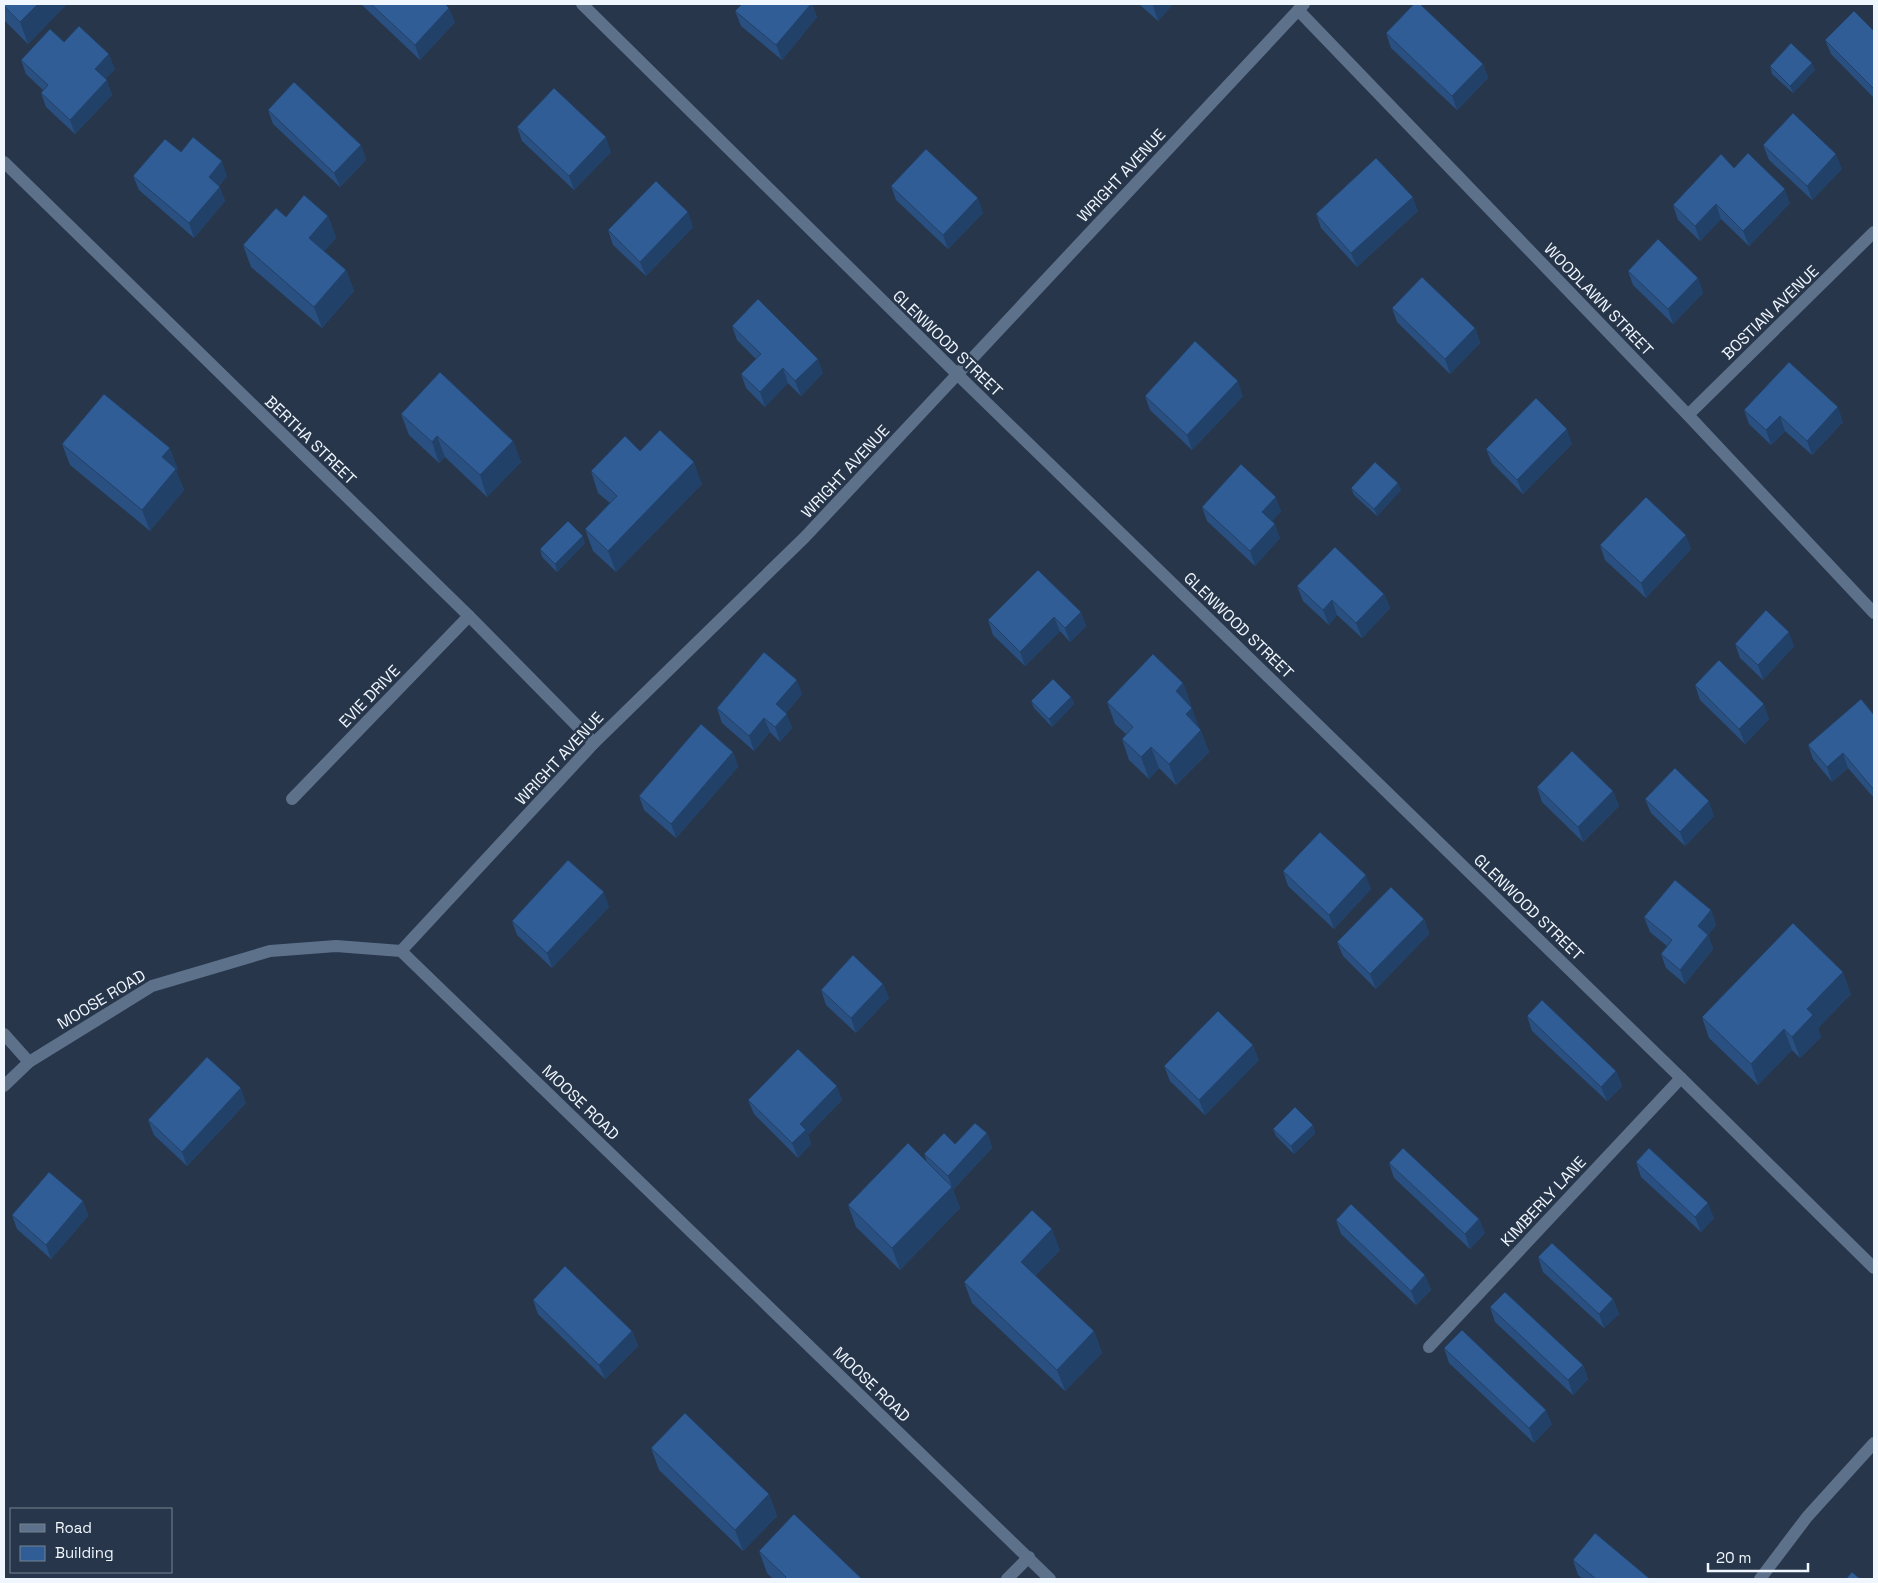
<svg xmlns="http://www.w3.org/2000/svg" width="1878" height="1583" font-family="'Space Grotesk',sans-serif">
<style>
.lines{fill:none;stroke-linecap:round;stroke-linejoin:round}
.minor{stroke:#5d718b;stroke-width:12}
.wall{fill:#295080}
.shaded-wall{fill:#224168}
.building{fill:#305d95;stroke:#224168}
.labels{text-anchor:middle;stroke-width:5;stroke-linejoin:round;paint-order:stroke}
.street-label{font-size:16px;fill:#f0f6fd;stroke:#27364a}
</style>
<rect width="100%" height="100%" fill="#27364a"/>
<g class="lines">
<g class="minor">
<polyline points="582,4 957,374 1681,1078 1874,1268"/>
<polyline points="1298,10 1688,415 1874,613"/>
<polyline points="4,162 469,616 594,743"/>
<polyline points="1688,415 1874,232"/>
<polyline points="292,799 469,616"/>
<polyline points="401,951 594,743 805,537 1304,4"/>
<polyline points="4,1034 29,1062"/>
<polyline points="4,1086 29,1062 152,986 270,951 336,946 401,951 1050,1579"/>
<polyline points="1429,1347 1681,1078"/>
<polyline points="1007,1579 1029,1557"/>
<polyline points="1760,1579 1807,1517 1874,1443"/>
</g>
</g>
<g class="wall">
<polygon points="4,4 64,4 65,6 28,44 4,20"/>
<polygon points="361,4 445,4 455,22 420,60"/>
<polygon points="742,4 812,4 817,17 782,60 741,26 735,11"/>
<polygon points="1139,4 1173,4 1158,21"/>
<polygon points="1874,31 1874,98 1831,54 1825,40"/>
<polygon points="1386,33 1483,64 1488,78 1457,110 1391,48"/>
<polygon points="64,42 115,69 105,79 112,95 75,134 46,107 41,93 43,90 26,74 21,60"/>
<polygon points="1770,66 1815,70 1793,93 1772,74"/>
<polygon points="268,110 361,145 366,160 340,187 273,124"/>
<polygon points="517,127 611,152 574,190 522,141"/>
<polygon points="1763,145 1842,169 1812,200 1769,160"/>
<polygon points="181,152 227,176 219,186 225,201 194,238 139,190 133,176"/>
<polygon points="891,186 983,213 948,249 896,200"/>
<polygon points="1790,203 1749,246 1721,219 1700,241 1678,220 1673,205"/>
<polygon points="1418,211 1357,267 1321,228 1316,214"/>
<polygon points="328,216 336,238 324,251 346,270 354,291 322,328 251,267 243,245 286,217"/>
<polygon points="693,227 646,276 613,245 608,230"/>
<polygon points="1628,271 1698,278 1703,293 1673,324 1633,285"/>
<polygon points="1392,308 1475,328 1480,343 1450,374 1397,322"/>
<polygon points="732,326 823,373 801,396 788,383 765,407 746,388 741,374 756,359 737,340"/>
<polygon points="1145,396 1243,396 1192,450 1150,410"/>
<polygon points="1744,410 1843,422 1812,455 1785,431 1771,445 1749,424"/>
<polygon points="401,414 513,441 521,462 487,497 445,457 439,463 409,435"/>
<polygon points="62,444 178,469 176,471 184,490 150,531 70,465"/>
<polygon points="1572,444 1523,494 1492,463 1486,449"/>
<polygon points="640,451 702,484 616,572 593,551 585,529 610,503 598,493 591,471"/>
<polygon points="1351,488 1401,490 1377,516 1354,495"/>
<polygon points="1202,507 1281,511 1272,521 1280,538 1255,566 1207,521"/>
<polygon points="585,543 557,572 542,557 540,549"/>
<polygon points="1600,545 1691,549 1646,598 1605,560"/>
<polygon points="1297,586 1384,594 1390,608 1362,638 1337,615 1329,625 1303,601"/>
<polygon points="1081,612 1086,626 1070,642 1060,631 1025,666 993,635 988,620"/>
<polygon points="1735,644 1794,646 1763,680 1740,658"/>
<polygon points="1183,683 1191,705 1190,706 1209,752 1176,785 1159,768 1149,779 1129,760 1122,739 1126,734 1115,724 1107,702"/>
<polygon points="1695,685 1769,719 1745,744 1700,700"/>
<polygon points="802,694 786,713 792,728 780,742 770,732 754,751 722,723 717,708"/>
<polygon points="1071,697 1074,704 1052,727 1034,708 1031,701"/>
<polygon points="1874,715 1874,798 1848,768 1832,782 1813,759 1808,745"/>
<polygon points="733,752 738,767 676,838 644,810 639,796"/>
<polygon points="1537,787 1613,791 1619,806 1583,842 1542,802"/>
<polygon points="1645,799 1714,816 1685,846 1651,813"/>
<polygon points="1283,871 1371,889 1334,929 1288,886"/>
<polygon points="609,907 552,968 517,935 512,921"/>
<polygon points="1711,910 1716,925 1708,935 1713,949 1685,984 1666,968 1661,954 1667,946 1650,932 1644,917"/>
<polygon points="1424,919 1429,934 1376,989 1343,956 1337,942"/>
<polygon points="883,984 889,998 856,1033 826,1005 821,990"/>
<polygon points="1851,994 1818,1028 1821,1037 1800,1058 1792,1050 1758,1085 1709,1038 1702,1017"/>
<polygon points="1527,1016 1616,1071 1622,1086 1607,1101 1532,1031"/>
<polygon points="1259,1060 1205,1115 1170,1081 1164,1066"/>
<polygon points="748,1100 842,1100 808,1135 811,1144 798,1158 754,1114"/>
<polygon points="246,1103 187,1166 154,1135 148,1120"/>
<polygon points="1313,1125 1315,1133 1294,1154 1276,1136 1273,1129"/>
<polygon points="987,1133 992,1148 953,1190 960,1208 900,1270 856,1227 848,1205 927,1162 924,1154"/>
<polygon points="1636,1162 1714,1218 1701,1232 1641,1177"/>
<polygon points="1389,1163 1479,1219 1485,1233 1470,1249 1394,1178"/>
<polygon points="83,1201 88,1216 51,1259 17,1229 12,1215"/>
<polygon points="1336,1220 1425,1275 1431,1290 1416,1305 1341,1234"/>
<polygon points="1060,1250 1035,1276 1094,1331 1102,1353 1065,1391 972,1303 964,1282"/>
<polygon points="1538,1257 1613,1299 1619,1314 1604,1328 1543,1272"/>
<polygon points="533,1300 632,1331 638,1346 605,1379 538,1314"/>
<polygon points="1490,1307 1583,1365 1588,1379 1573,1395 1495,1322"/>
<polygon points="1444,1348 1552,1424 1534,1443 1449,1363"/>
<polygon points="651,1448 769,1494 777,1516 743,1551 659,1470"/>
<polygon points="759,1551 862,1579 773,1579 767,1573"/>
<polygon points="1573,1560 1650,1579 1583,1579 1578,1575"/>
</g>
<g class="shaded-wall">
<polygon points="38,4 64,4 65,6 28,44 20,22"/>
<polygon points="811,4 812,4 817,17 782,60 776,45"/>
<polygon points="1155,4 1173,4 1158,21 1153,6"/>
<polygon points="449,8 455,22 420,60 415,45"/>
<polygon points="109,54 115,69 101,84 95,69"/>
<polygon points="1812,63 1815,70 1793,93 1790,86"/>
<polygon points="1483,64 1488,78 1457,110 1452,96"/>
<polygon points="107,80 112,95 75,134 70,120"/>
<polygon points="606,137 611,152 574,190 569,176"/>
<polygon points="361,145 366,160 340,187 334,173"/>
<polygon points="1836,154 1842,169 1812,200 1807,186"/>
<polygon points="222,161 227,176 214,191 209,177"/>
<polygon points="220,187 225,201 194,238 189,223"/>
<polygon points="1785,189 1790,203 1749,246 1743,231"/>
<polygon points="1413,197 1418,211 1357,267 1351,253"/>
<polygon points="978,198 983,213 948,249 943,235"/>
<polygon points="1716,204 1721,219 1700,241 1695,226"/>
<polygon points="688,212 693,227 646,276 640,262"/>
<polygon points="328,216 336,238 317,259 309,238"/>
<polygon points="346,270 354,291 322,328 314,307"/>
<polygon points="1698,278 1703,293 1673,324 1668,309"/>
<polygon points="1475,328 1480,343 1450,374 1445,359"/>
<polygon points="818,359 823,373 801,396 795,381"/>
<polygon points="783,368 788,383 765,407 760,392"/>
<polygon points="1238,381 1243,396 1192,450 1187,435"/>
<polygon points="1838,407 1843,422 1812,455 1807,441"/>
<polygon points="1780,416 1785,431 1771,445 1766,430"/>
<polygon points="1567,429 1572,444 1523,494 1517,480"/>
<polygon points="437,436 445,457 439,463 432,442"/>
<polygon points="513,441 521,462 487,497 480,475"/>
<polygon points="170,448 178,469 176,471 184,490 150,531 142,510 162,457"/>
<polygon points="694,462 702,484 616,572 608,551"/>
<polygon points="1398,483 1401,490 1377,516 1374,509"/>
<polygon points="1276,497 1281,511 1267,527 1262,512"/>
<polygon points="1275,524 1280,538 1255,566 1250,551"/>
<polygon points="1686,535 1691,549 1646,598 1641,583"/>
<polygon points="583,536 585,543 557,572 555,564"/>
<polygon points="1384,594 1390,608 1362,638 1356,623"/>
<polygon points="1332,600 1337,615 1329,625 1323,610"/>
<polygon points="1081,612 1086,626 1070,642 1065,628"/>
<polygon points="1054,617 1060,631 1025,666 1020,652"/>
<polygon points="1789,632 1794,646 1763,680 1758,665"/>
<polygon points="797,680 802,694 781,719 776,704"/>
<polygon points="1183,683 1191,705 1183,713 1176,691"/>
<polygon points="1071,697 1074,704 1052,727 1049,719"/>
<polygon points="1764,704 1769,719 1745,744 1739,729"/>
<polygon points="1192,708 1200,729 1186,714"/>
<polygon points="787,714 792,728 780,742 775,727"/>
<polygon points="764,718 770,732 754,751 749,736"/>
<polygon points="1201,730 1209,752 1176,785 1169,764"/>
<polygon points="1151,747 1159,768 1149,779 1141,757"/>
<polygon points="733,752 738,767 676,838 671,824"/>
<polygon points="1843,753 1848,768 1832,782 1827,767"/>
<polygon points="1613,791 1619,806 1583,842 1578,827"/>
<polygon points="1709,801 1714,816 1685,846 1680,832"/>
<polygon points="1366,875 1371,889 1334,929 1329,915"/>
<polygon points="604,892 609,907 552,968 547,953"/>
<polygon points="1711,910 1716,925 1703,941 1698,926"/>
<polygon points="1424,919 1429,934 1376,989 1370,974"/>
<polygon points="1708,935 1713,949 1685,984 1680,970"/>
<polygon points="1843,972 1851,994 1818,1028 1821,1037 1800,1058 1792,1037 1807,1009"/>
<polygon points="883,984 889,998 856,1033 851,1018"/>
<polygon points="1784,1029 1792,1050 1758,1085 1751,1064"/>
<polygon points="1253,1045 1259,1060 1205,1115 1199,1100"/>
<polygon points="1616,1071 1622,1086 1607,1101 1601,1087"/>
<polygon points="837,1086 842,1100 808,1135 811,1144 798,1158 792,1143 800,1124"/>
<polygon points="241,1088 246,1103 187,1166 182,1152"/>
<polygon points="1313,1125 1315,1133 1294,1154 1291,1146"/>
<polygon points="987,1133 992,1148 953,1190 960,1208 900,1270 892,1248 952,1187 948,1176"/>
<polygon points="83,1201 88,1216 51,1259 46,1245"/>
<polygon points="1708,1203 1714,1218 1701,1232 1695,1217"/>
<polygon points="1479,1219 1485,1233 1470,1249 1465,1234"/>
<polygon points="1052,1229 1060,1250 1028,1284 1021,1262"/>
<polygon points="1425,1275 1431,1290 1416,1305 1411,1291"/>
<polygon points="1613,1299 1619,1314 1604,1328 1599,1314"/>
<polygon points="632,1331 638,1346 605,1379 599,1365"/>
<polygon points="1094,1331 1102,1353 1065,1391 1057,1370"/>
<polygon points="1583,1365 1588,1379 1573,1395 1568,1380"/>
<polygon points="1546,1410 1552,1424 1534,1443 1529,1428"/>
<polygon points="769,1494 777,1516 743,1551 735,1530"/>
</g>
<g class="building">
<polygon points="4,4 38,4 20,22 4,6"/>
<polygon points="371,4 445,4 449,8 415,45"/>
<polygon points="742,4 811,4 776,45 735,11"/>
<polygon points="1414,4 1420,4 1483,64 1452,96 1386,33"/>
<polygon points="1854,11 1874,31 1874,89 1825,40"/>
<polygon points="79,26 109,54 95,69 107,80 70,120 41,93 48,85 21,60 50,29 64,42"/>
<polygon points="1791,43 1812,63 1790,86 1770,66"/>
<polygon points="294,82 361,145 334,173 268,110"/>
<polygon points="554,88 606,137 569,176 517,127"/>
<polygon points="1793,113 1836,154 1807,186 1763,145"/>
<polygon points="193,137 222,161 209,177 220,187 189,223 133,176 165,139 181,152"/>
<polygon points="926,149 978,198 943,235 891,186"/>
<polygon points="1748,153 1785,189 1743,231 1716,204 1695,226 1673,205 1721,154 1734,168"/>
<polygon points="1376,158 1413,197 1351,253 1316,214"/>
<polygon points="656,181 688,212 640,262 608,230"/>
<polygon points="304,195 328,216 309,238 346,270 314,307 243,245 276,208 286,217"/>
<polygon points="1658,239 1698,278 1668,309 1628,271"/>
<polygon points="1422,277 1475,328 1445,359 1392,308"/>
<polygon points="758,299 818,359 795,381 783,368 760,392 741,374 761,354 732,326"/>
<polygon points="1195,341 1238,381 1187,435 1145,396"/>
<polygon points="1789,362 1838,407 1807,441 1780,416 1766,430 1744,410"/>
<polygon points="440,372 513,441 480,475 437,436 432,442 401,414"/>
<polygon points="104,394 170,448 162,457 176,469 142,510 62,444"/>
<polygon points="1536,398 1567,429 1517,480 1486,449"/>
<polygon points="660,430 694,462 608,551 585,529 617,496 591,471 625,436 640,451"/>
<polygon points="1375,462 1398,483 1374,509 1351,488"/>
<polygon points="1241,464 1276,497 1262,512 1275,524 1250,551 1202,507"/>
<polygon points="1646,497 1686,535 1641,583 1600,545"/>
<polygon points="568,521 583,536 555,564 540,549"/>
<polygon points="1335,547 1384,594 1356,623 1332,600 1323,610 1297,586"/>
<polygon points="1038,570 1081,612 1065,628 1054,617 1020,652 988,620"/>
<polygon points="1766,610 1789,632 1758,665 1735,644"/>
<polygon points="764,652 797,680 776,704 787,714 775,727 764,718 749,736 717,708"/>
<polygon points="1153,654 1183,683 1176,691 1192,708 1186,714 1201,730 1169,764 1151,747 1141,757 1122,739 1133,727 1107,702"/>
<polygon points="1719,660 1764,704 1739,729 1695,685"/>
<polygon points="1053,679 1071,697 1049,719 1031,701"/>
<polygon points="1861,699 1874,715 1874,790 1843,753 1827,767 1808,745"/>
<polygon points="701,724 733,752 671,824 639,796"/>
<polygon points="1572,751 1613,791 1578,827 1537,787"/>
<polygon points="1675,768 1709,801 1680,832 1645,799"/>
<polygon points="1320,832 1366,875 1329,915 1283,871"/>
<polygon points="568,860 604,892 547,953 512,921"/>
<polygon points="1675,880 1711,910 1698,926 1708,935 1680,970 1661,954 1672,940 1644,917"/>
<polygon points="1391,887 1424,919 1370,974 1337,942"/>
<polygon points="1793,923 1843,972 1807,1009 1813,1015 1792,1037 1784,1029 1751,1064 1702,1017"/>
<polygon points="853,955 883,984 851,1018 821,990"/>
<polygon points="1542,1000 1616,1071 1601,1087 1527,1016"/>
<polygon points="1218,1011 1253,1045 1199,1100 1164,1066"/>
<polygon points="798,1049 837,1086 800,1124 806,1130 792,1143 748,1100"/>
<polygon points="207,1057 241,1088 182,1152 148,1120"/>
<polygon points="1295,1107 1313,1125 1291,1146 1273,1129"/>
<polygon points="975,1123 987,1133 948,1176 924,1154 944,1133 955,1144"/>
<polygon points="908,1143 952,1187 892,1248 848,1205"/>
<polygon points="1403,1148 1479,1219 1465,1234 1389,1163"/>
<polygon points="1649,1148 1708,1203 1695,1217 1636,1162"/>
<polygon points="49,1172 83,1201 46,1245 12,1215"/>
<polygon points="1351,1204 1425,1275 1411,1291 1336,1220"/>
<polygon points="1032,1210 1052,1229 1021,1262 1094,1331 1057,1370 964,1282"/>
<polygon points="1552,1243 1613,1299 1599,1314 1538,1257"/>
<polygon points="565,1266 632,1331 599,1365 533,1300"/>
<polygon points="1505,1292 1583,1365 1568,1380 1490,1307"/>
<polygon points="1462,1330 1546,1410 1529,1428 1444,1348"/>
<polygon points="685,1413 769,1494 735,1530 651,1448"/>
<polygon points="794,1514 862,1579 784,1579 786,1577 759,1551"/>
<polygon points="1595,1533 1650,1579 1596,1579 1573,1560"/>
<polygon points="1852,1572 1860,1579 1846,1579"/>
</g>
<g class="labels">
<g class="street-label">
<text transform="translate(1121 175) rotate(-47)" y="6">WRIGHT AVENUE</text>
<text transform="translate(1599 299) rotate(46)" y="6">WOODLAWN STREET</text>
<text transform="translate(1770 312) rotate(-44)" y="6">BOSTIAN AVENUE</text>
<text transform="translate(948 343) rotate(44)" y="6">GLENWOOD STREET</text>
<text transform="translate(311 440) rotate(44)" y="6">BERTHA STREET</text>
<text transform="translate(845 471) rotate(-47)" y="6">WRIGHT AVENUE</text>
<text transform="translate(1239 625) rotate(44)" y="6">GLENWOOD STREET</text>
<text transform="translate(369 696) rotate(-46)" y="6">EVIE DRIVE</text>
<text transform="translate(559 758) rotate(-47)" y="6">WRIGHT AVENUE</text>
<text transform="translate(1529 907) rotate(44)" y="6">GLENWOOD STREET</text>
<text transform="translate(101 999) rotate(-31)" y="6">MOOSE ROAD</text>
<text transform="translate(581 1102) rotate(44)" y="6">MOOSE ROAD</text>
<text transform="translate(1543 1201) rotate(-47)" y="6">KIMBERLY LANE</text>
<text transform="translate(872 1384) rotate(44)" y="6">MOOSE ROAD</text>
</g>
</g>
<rect width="1878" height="1583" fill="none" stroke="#f0f6fd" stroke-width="10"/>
<rect x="10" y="1508" width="162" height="65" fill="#27364a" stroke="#778392"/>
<rect x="20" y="1524" width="25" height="8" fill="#5d718b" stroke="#778392"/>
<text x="55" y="1533" font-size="15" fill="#f0f6fd">Road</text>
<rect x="20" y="1546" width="25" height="15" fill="#305d95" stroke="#778392"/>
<text x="55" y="1558" font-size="15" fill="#f0f6fd">Building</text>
<path d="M1708 1563v8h100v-8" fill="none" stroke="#f0f6fd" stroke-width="2.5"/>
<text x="1716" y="1563" font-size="15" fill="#f0f6fd" stroke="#27364a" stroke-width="4" paint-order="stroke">20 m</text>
</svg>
